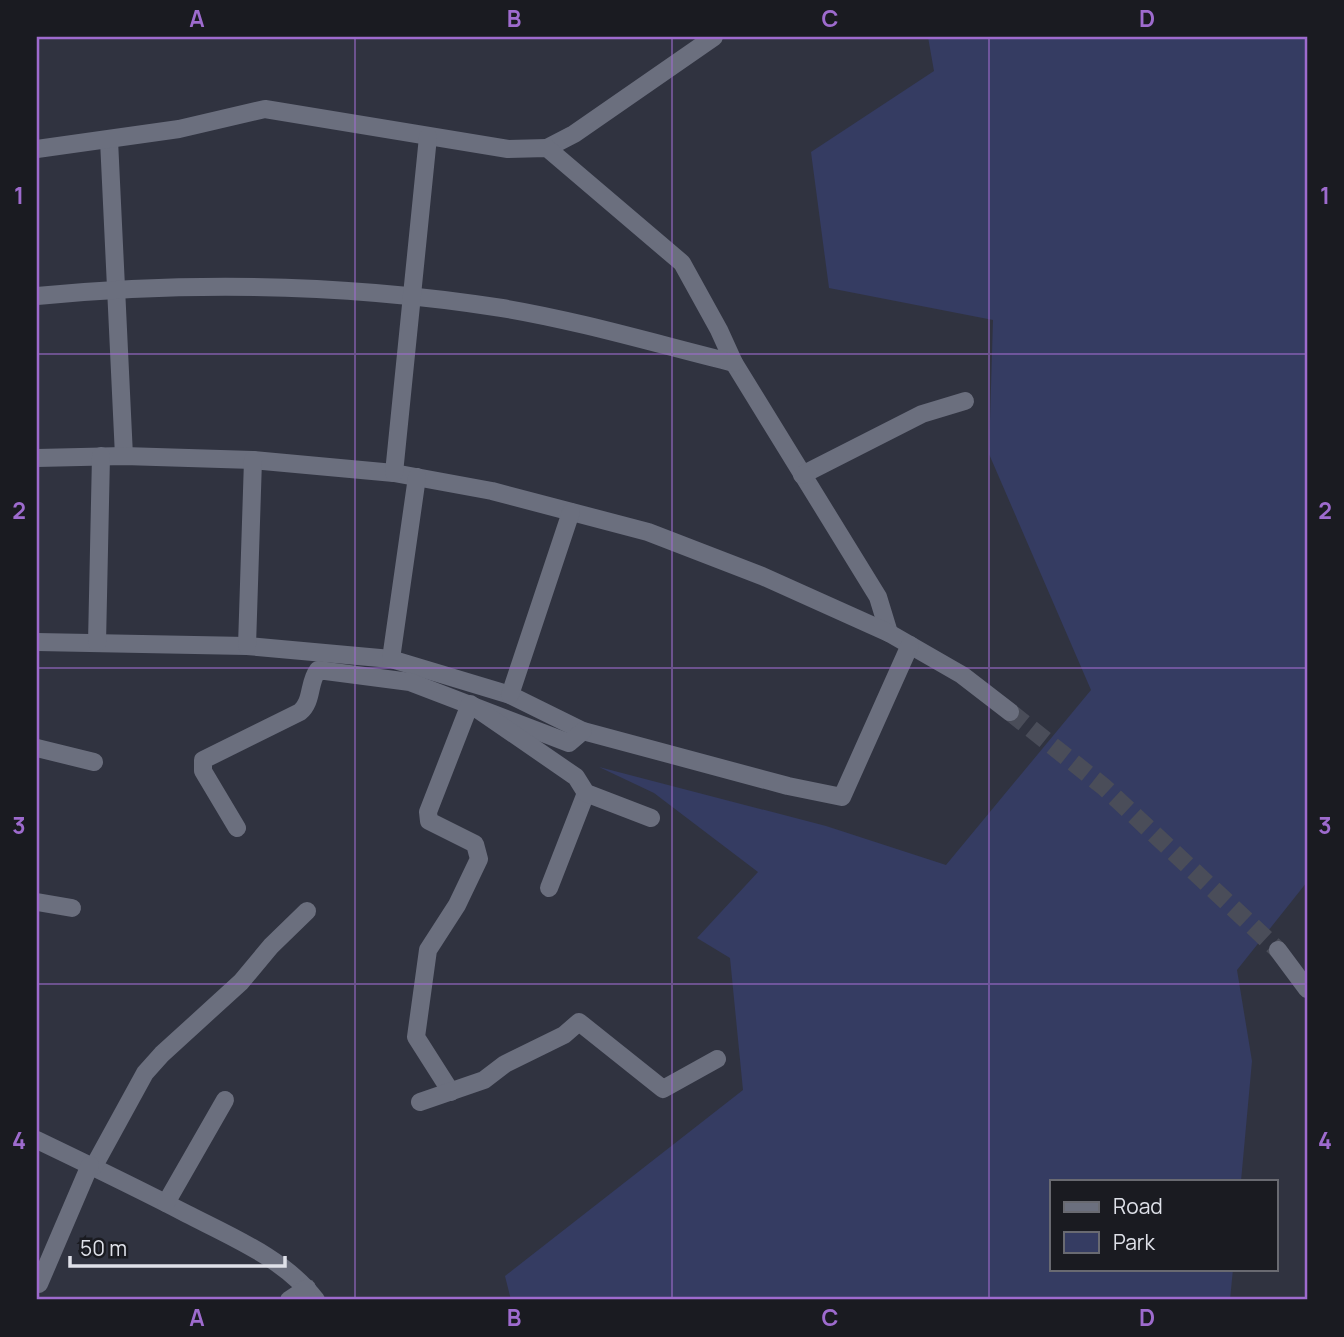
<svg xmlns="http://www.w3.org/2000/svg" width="1344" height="1337" font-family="Manrope,sans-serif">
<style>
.green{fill:#353c62}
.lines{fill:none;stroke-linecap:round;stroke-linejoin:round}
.minor-tunnel{stroke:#4a4d59;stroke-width:18;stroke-dasharray:18 9;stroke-linecap:butt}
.minor{stroke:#6b6f7e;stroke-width:18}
.grid{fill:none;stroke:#9e6bce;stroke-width:2;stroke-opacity:0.55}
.neatline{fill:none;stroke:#9e6bce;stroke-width:2.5}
.grid-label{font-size:23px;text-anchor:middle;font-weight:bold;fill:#9e6bce}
</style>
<rect width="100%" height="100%" fill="#303340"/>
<polygon class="green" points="928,37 1307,37 1307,882 1237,970 1252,1061 1241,1181 1052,1181 1052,1269 1233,1269 1230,1300 511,1300 505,1276 743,1090 730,958 697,938 758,872 654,793 599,767 826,826 946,865 1091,690 989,454 993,320 829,288 811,152 934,71"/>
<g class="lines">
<polyline class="minor-tunnel" points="1010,712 1104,787 1278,950"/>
<g class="minor">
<polyline points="109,140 124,456"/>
<polyline points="547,148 574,134 714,37"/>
<polyline points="37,149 179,129 265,109 508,149 547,148 682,263 719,330 734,363 878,597 889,633"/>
<path d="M 37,296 C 191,281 349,284 502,308 C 580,321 657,344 734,363"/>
<polyline points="37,458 124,456 253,460 394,473 492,491 648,532 762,576 889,633 962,675 1010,712"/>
<polyline points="394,473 428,137"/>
<polyline points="802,475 922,414 965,401"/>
<polyline points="37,642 247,646 391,659 510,695 583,731 788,786 842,797 910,645"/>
<polyline points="97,643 101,456"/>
<polyline points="247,646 253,460"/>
<polyline points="391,659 417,477"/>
<polyline points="510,695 571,512"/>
<polyline points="37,748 94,762"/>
<path d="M 237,828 L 203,771 L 203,760 L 300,712 C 313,701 308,683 318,670 L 410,682 L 569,743 L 583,731"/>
<polyline points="549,888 586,793"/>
<polyline points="37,902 72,908"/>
<polyline points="1278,950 1307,989"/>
<polyline points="451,1092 416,1037 428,950 457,905 479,859 475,844 429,821 428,812 470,704 576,777 586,793 651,818"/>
<polyline points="420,1102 484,1080 505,1064 564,1035 579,1022 663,1089 717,1059"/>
<path d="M 37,1140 C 87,1164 137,1188 187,1214 C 232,1237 285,1259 316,1300"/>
<polyline points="94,1166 145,1073 162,1054 241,982 271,946 307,911"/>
<polyline points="166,1203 225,1100"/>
<polyline points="39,1284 90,1165"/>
<polyline points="289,1300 307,1288"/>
</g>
</g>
<path class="grid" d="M 355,37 L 355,1300M 672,37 L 672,1300M 989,37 L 989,1300M 37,354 L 1307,354M 37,668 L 1307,668M 37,984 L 1307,984"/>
<rect width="1344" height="1337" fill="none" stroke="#1a1b21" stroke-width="77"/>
<rect x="1050" y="1180" width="228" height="91" fill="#1a1b21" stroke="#696a71" stroke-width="2"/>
<rect x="1064" y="1202" width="35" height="10" fill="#6b6f7e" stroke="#696a71" stroke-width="2"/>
<text x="1113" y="1214" font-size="21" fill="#dfe1e9">Road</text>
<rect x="1064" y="1232" width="35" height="21" fill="#353c62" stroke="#696a71" stroke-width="2"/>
<text x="1113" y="1250" font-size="21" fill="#dfe1e9">Park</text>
<path d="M70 1256v10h215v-10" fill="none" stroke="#dfe1e9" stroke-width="3.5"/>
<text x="80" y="1256" font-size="21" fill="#dfe1e9" stroke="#1a1b21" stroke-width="5" paint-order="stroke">50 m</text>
<rect x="38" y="38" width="1268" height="1260" class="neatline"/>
<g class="grid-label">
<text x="197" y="27">A</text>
<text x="514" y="27">B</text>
<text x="830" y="27">C</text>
<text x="1147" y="27">D</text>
<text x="19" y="204">1</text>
<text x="1325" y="204">1</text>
<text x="19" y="519">2</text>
<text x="1325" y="519">2</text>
<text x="19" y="834">3</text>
<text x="1325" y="834">3</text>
<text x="19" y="1149">4</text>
<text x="1325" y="1149">4</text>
<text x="197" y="1326">A</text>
<text x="514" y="1326">B</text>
<text x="830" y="1326">C</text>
<text x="1147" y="1326">D</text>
</g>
</svg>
